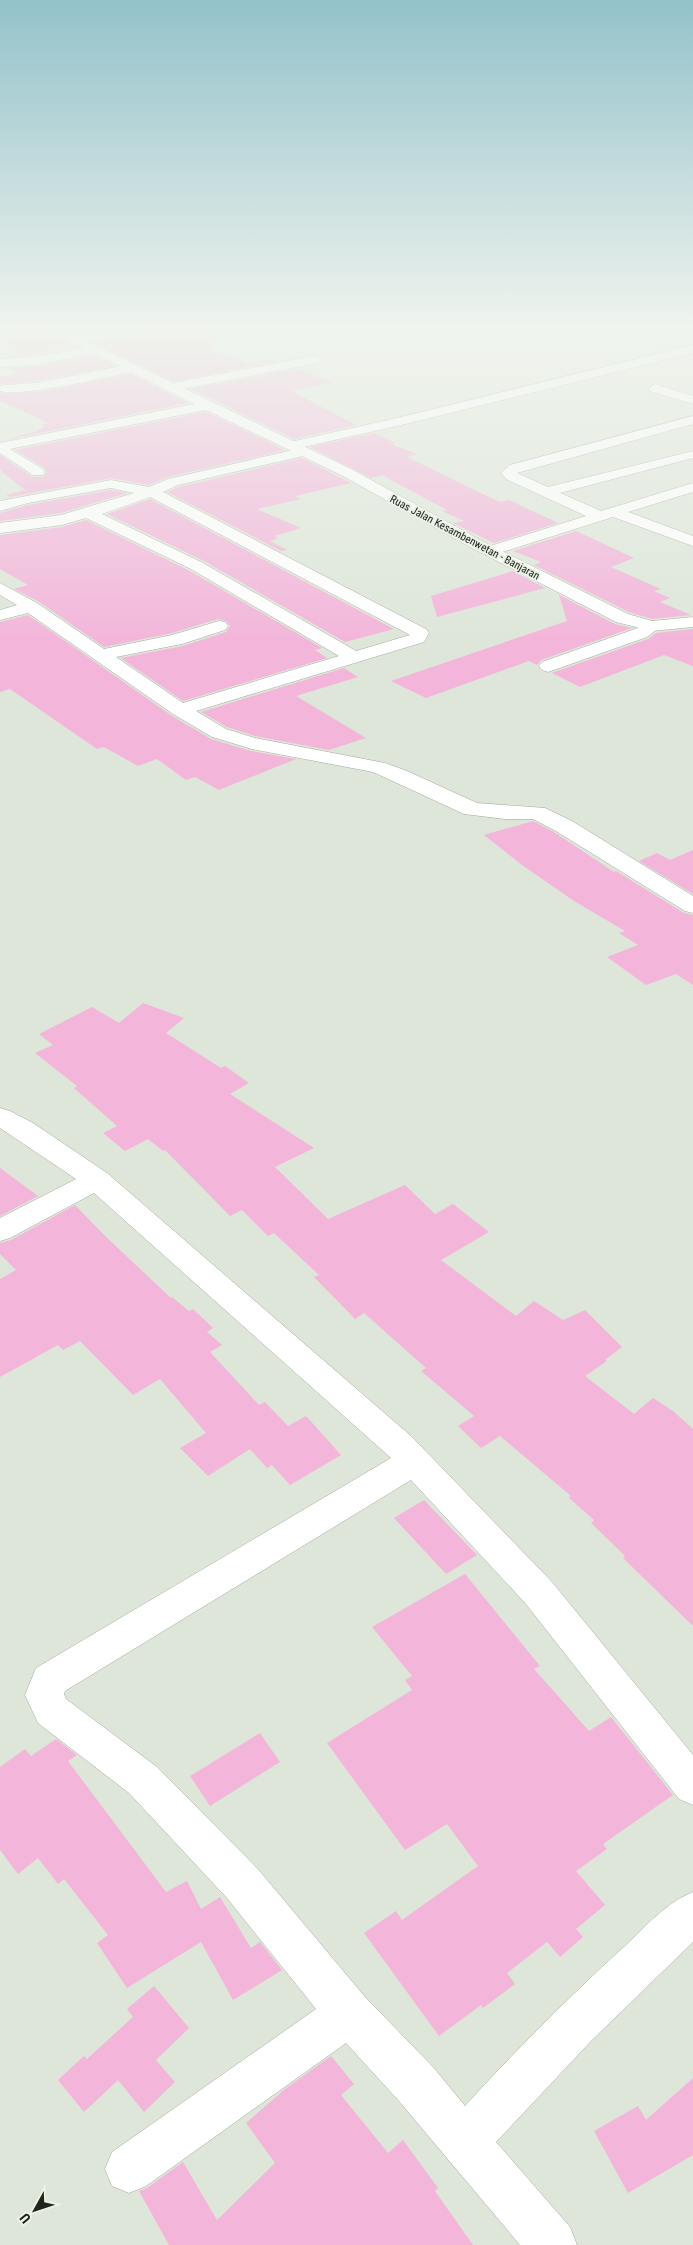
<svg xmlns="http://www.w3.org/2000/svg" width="693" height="2245" font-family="'Roboto Condensed',sans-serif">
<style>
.building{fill:#f3b5da}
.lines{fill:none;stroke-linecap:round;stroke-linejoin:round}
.minor-casing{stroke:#a2aa9d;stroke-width:1}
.secondary-casing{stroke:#a2aa9d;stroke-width:1}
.minor{fill:#fff;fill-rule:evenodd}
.secondary{fill:#fff;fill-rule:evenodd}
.labels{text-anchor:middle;stroke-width:4;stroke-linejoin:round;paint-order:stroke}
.far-street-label{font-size:11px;fill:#20231e;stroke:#ebf3e6}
</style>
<rect width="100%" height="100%" fill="#dee6d9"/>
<g class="building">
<polygon points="1,330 47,330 74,347 78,347 21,356 11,351 18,350 4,340 15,339"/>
<polygon points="137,330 212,330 214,351 247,364 272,359 278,361 173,381 94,343 129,335"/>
<polygon points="95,356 115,366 36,381 0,384 0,377 20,374 10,368 35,367"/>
<polygon points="298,369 333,382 291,391 356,425 294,439 191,389"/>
<polygon points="131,374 188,403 0,441 38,431 36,430 46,427 41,425 49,423 0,401 0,393 10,394 45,391"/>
<polygon points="206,412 285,450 168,477 149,485 111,478 10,497 6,495 25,490 0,470 0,455 32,477 43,477 47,473 45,468 15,450"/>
<polygon points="374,433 395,443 391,444 417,454 407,457 487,496 500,502 509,500 558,523 494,543 453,523 464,521 442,511 447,510 382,475 371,478 310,447"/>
<polygon points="302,458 351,483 295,496 301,499 257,509 301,528 274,536 278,538 270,541 287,550 281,551 167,492 179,487"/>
<polygon points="111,490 127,493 61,513 0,521 0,513 28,505"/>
<polygon points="150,499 394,629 345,642 204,561 107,514"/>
<polygon points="86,520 190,571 322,648 315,650 327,658 183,701 121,658 183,646 226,632 230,626 226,621 218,619 172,633 104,647 38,601 14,589 28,585 0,569 0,535 62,527"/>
<polygon points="576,531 634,558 611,567 661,589 654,591 670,598 660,602 691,615 652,619 629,612 534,565 541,562 513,551"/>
<polygon points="513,571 545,588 437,617 431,596"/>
<polygon points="559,595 615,624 632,628 541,660 537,665 529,661 426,698 391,681 567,621"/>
<polygon points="28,615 172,716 211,739 251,751 296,759 219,790 195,777 186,780 157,759 138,766 104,747 97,749 10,689 0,692 0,622"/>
<polygon points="693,629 693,666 664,655 580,687 552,673 648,639 656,633"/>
<polygon points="344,668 358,677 296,696 366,738 329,750 255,736 227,727 201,712"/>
<polygon points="533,821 554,832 614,872 616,871 684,913 693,915 693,985 676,974 646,985 607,957 638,945 619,933 625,931 574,901 522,865 484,835"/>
<polygon points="693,850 693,894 639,861 657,853 670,860"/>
<polygon points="143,1003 184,1018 166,1033 221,1068 225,1066 249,1083 230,1094 314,1148 275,1167 328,1219 405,1185 435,1214 453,1204 489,1232 441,1260 516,1316 534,1301 563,1320 585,1310 622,1347 605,1360 607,1361 585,1376 634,1414 653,1398 673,1411 693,1429 693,1626 623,1558 625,1556 591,1523 594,1520 569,1498 571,1496 500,1436 481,1448 458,1426 474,1416 421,1371 426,1368 364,1313 355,1319 314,1277 319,1275 274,1233 268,1236 242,1210 230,1216 165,1150 163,1151 148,1139 125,1151 103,1133 117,1126 74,1088 77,1086 35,1053 53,1045 39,1034 92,1007 119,1023"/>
<polygon points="0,1168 38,1196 0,1216"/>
<polygon points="75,1205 104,1235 171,1298 172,1297 189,1311 193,1309 213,1328 207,1332 222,1345 210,1352 259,1405 265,1402 288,1426 306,1416 341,1455 290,1485 272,1465 267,1468 250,1449 208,1476 180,1448 206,1433 160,1379 133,1395 80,1341 63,1350 58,1345 0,1377 0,1279 16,1270 0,1254 0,1243 11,1240"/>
<polygon points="424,1500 477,1555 446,1574 394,1518"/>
<polygon points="465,1574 540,1666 534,1669 589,1731 611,1717 673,1795 603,1844 607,1849 576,1871 605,1905 576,1929 583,1937 560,1957 547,1942 507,1973 515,1984 483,2008 481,2005 439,2036 364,1933 396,1911 402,1920 478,1866 447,1824 405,1850 327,1743 412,1690 405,1680 412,1676 372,1627"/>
<polygon points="260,1733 280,1762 210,1806 190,1776"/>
<polygon points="56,1739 77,1755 68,1761 166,1892 187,1881 201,1909 220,1897 251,1948 260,1942 282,1970 233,2000 201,1942 127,1988 97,1943 108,1935 64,1879 58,1884 38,1858 18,1874 0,1850 0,1767 25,1749 31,1756"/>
<polygon points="154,1986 189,2028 156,2060 175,2082 144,2112 118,2080 84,2112 58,2080 84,2056 87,2059 133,2017 127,2009"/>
<polygon points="331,2056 354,2084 341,2095 388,2153 403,2140 438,2188 435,2191 473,2245 169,2245 139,2191 147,2188 183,2162 217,2220 275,2163 246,2123 285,2089"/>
<polygon points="693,2078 693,2155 628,2193 594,2131 638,2106 646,2120"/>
</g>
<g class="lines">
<g class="minor-casing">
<g id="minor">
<polygon points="112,330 135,330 129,333 75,345 69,341 71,338"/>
<polygon points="693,345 693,353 397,426 290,450 283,446 290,442 397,418"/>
<polygon points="94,346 100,350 98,353 35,365 0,367 0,359 35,357"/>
<polygon points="314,356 318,357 320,360 318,363 172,391 166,387 172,383"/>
<path d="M 132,364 L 138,368 L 136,371 C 113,376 18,398 0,391 L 0,386 L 5,385 L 36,383 Z"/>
<polygon points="655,384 693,396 693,404 650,391 649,388"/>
<polygon points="693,416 693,424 517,473 548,487 693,451 693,458 560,493 601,511 693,483 693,492 628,512 693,536 693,546 613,517 496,554 484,554 482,551 484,548 586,516 506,479 501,473 510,465"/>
<polygon points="0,443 43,469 45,472 43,475 33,475 0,453"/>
<path d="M 302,448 L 307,449 L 309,452 L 307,455 L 178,485 L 163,492 L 426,629 L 429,633 L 424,642 L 196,711 L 226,729 L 255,738 L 385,763 L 407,771 L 477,803 L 545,808 L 572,821 L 693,896 L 693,913 L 685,911 L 556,831 L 533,819 L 505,819 L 464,814 L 373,772 L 252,749 L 212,737 L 173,714 L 28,613 L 0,620 L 0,610 L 17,605 L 0,595 L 0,583 L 37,603 L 104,649 L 172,635 L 219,621 L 225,622 L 228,626 L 225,630 L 182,644 L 116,657 L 183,703 L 339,656 L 191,569 L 86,518 L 62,525 L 0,533 L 0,523 L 61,515 L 134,493 L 111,488 L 28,503 L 0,511 L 0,501 L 111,480 L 149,487 L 168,479 ZM 150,497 L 410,635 L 356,651 L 203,563 L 102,514 Z"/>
<polygon points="652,621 658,622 661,626 647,637 554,670 548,672 542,670 539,666 542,662 635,629"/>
<path d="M 0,1108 L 10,1111 L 33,1123 L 107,1173 L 411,1436 L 552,1582 L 693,1755 L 693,1805 L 679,1799 L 526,1604 L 411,1480 L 65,1691 L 64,1694 L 66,1699 L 157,1767 L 257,1868 L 365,1997 L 433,2067 L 465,2106 C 516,2050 569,1997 625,1946 C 646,1926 666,1903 693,1892 L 693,1942 L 592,2040 L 496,2142 L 570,2227 L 577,2245 L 520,2245 L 399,2101 L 346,2043 L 146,2186 L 129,2193 L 112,2186 L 105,2169 L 112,2152 L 316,2009 L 227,1898 L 129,1793 L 38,1723 L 25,1695 L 36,1668 L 391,1458 L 94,1193 L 10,1238 L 0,1241 L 0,1218 L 76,1179 L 0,1128 Z"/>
</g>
</g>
<g class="secondary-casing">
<polygon id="secondary" points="49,330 64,330 353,470 482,541 628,614 652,621 693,617 693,627 652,631 616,622 470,547 343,476 206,410 0,451 0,443 194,404"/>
</g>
<use href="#minor" class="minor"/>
<use href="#secondary" class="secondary"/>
</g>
<linearGradient id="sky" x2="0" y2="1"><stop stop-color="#93c2ca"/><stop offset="0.51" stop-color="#f0f4ee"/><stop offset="1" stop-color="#f0f4ee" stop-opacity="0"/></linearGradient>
<rect width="693" height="644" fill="url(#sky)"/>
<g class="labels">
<g class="far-street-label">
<text transform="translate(465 537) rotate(28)" y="4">Ruas Jalan Kesambenwetan - Banjaran</text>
</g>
</g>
<g transform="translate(35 2210) rotate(230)" stroke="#ebf3e6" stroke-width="4" paint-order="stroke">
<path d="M0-4L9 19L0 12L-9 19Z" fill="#20231e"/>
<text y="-8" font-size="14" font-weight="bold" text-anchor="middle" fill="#20231e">U</text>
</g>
</svg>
